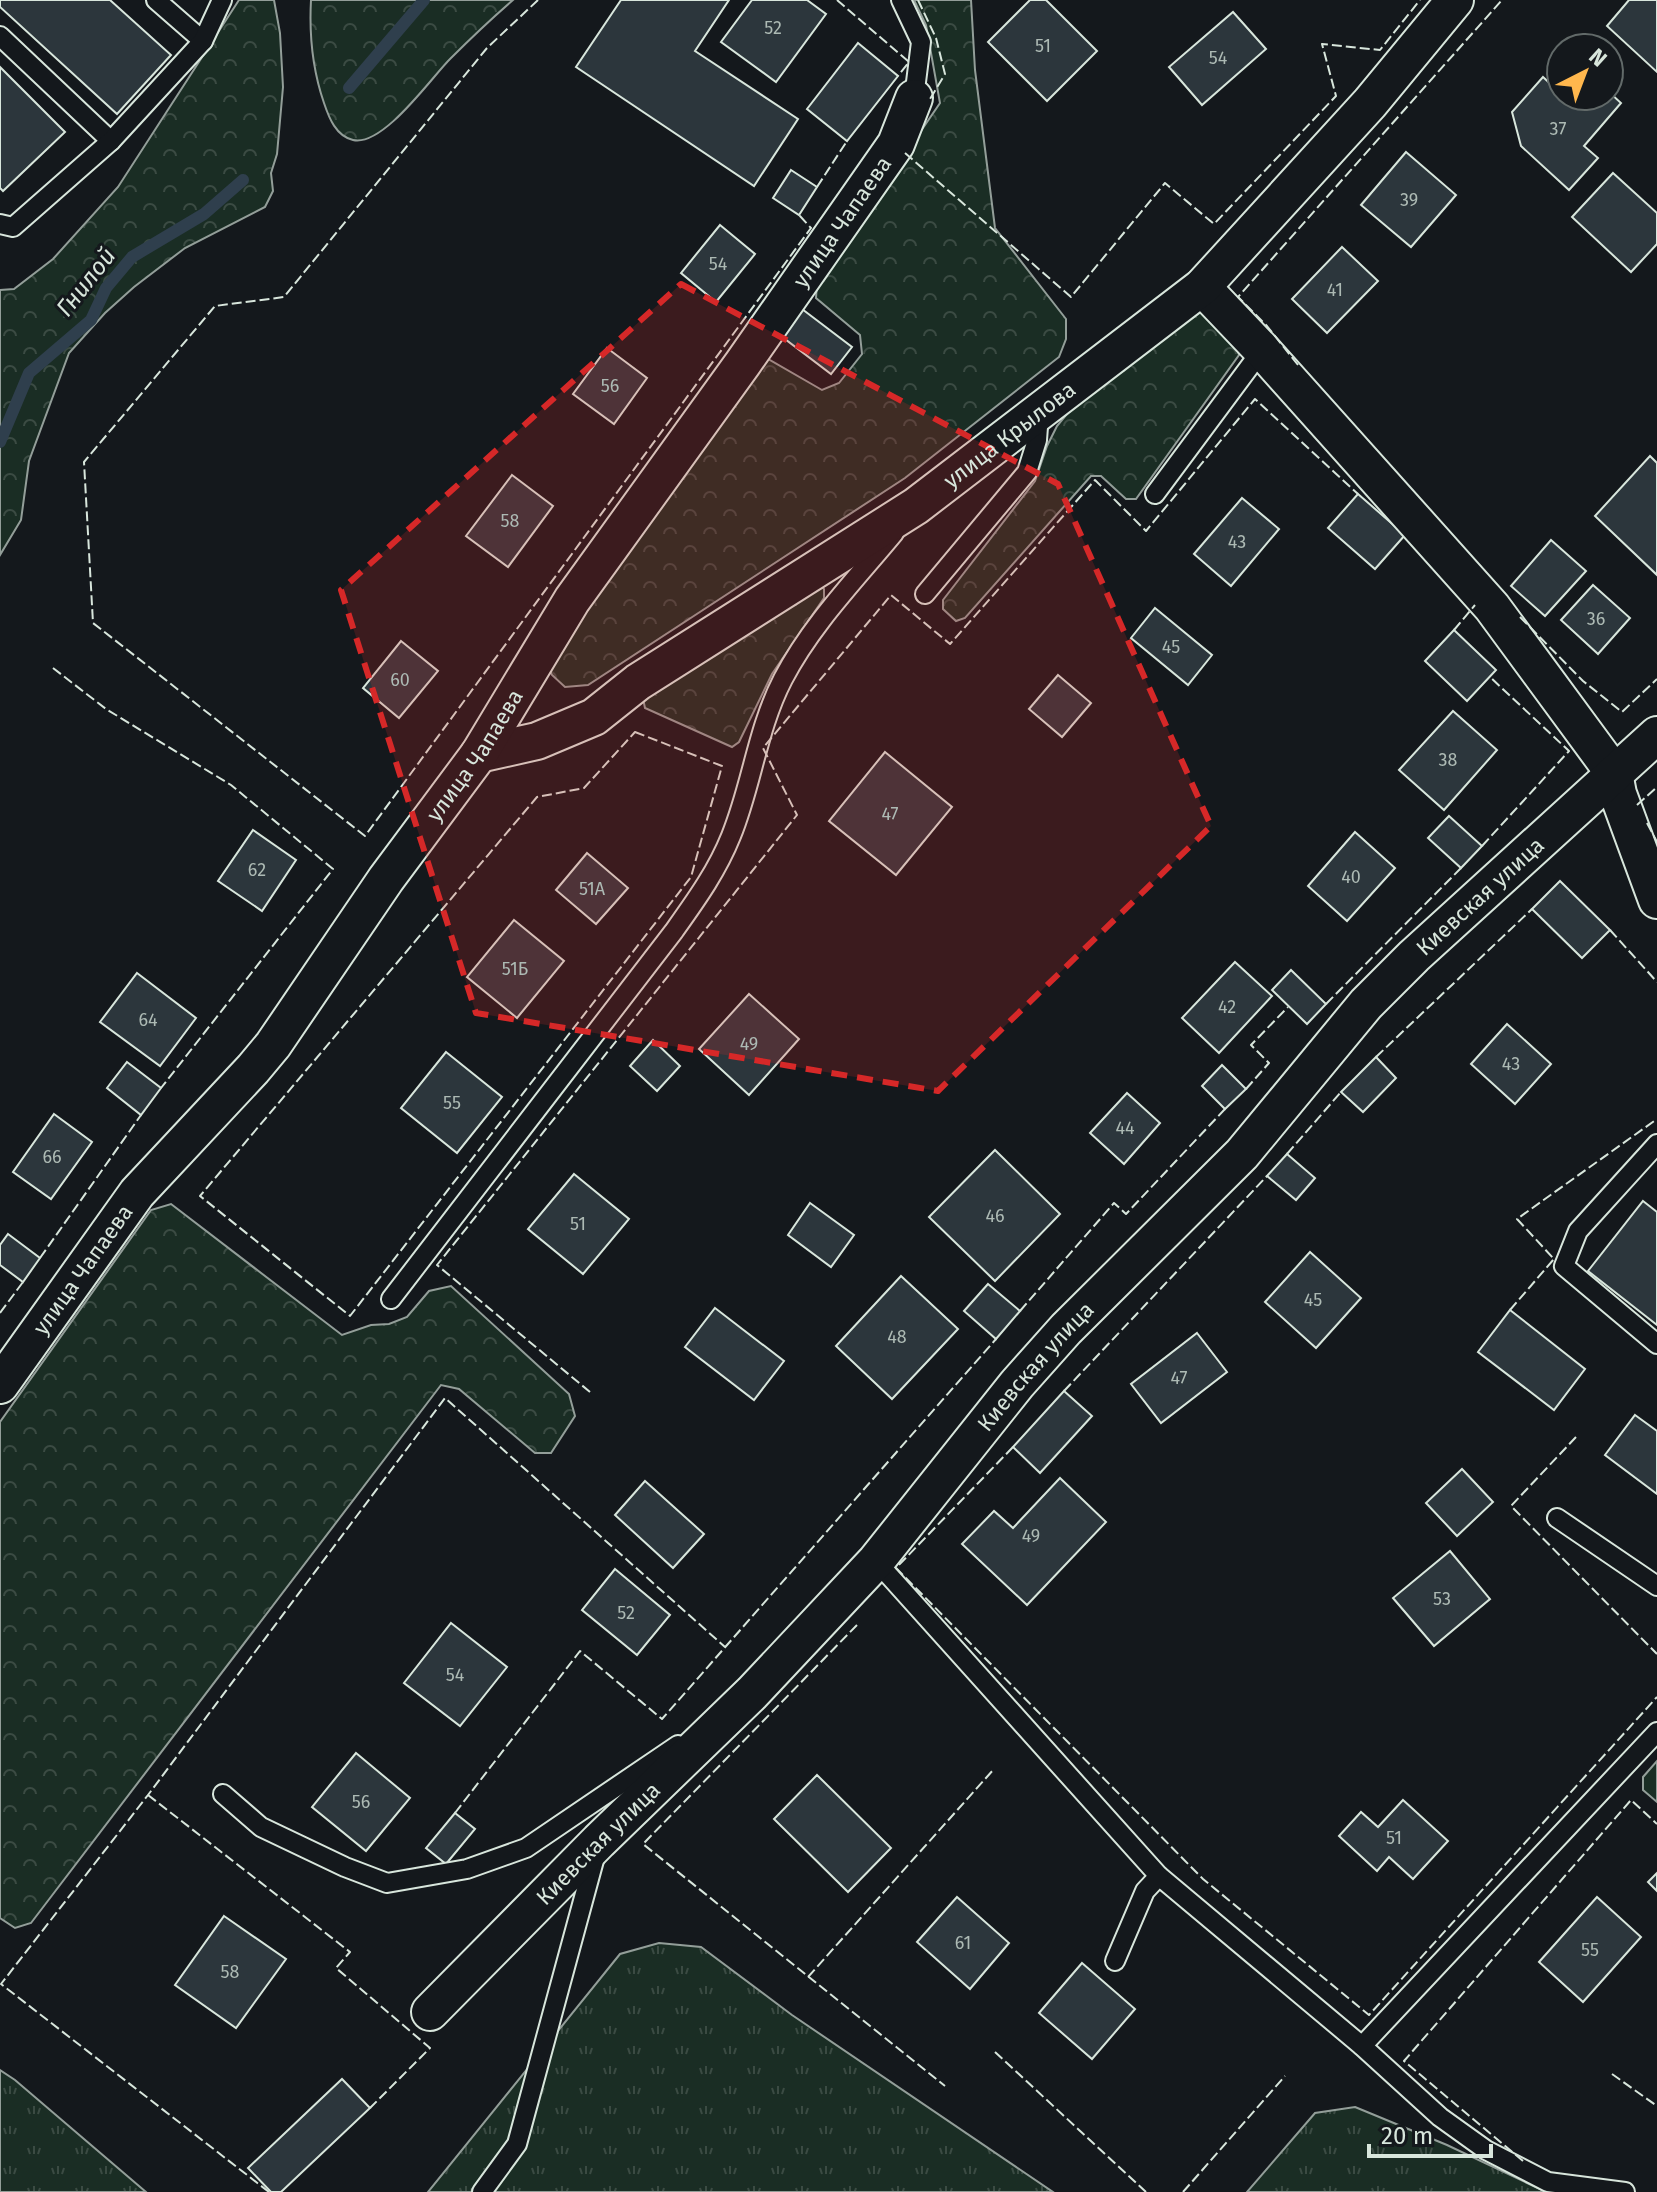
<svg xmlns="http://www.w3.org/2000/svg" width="1657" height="2192" font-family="'Fira Sans',sans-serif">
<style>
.grass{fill:url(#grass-tufts);stroke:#939e99;stroke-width:2}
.forest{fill:url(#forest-crowns);stroke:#939e99;stroke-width:2}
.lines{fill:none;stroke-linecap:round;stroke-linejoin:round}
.stream{stroke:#2f3f4d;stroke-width:12}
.building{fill:#2c363c;stroke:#d8e6dc;stroke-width:2}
.service-casing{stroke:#d8e6dc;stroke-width:22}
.minor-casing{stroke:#d8e6dc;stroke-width:40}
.service{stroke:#14181c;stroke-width:18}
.minor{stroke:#14181c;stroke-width:36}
.fence{stroke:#d8e6dc;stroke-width:2;stroke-dasharray:10 4;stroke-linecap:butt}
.marked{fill:#d62828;fill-opacity:0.2;stroke:#d62828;stroke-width:6;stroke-dasharray:16 10;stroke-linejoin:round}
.labels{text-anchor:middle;stroke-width:6;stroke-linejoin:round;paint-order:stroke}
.number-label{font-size:18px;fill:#adbab4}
.street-label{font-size:22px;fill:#d8e6dc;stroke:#14181c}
.water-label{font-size:24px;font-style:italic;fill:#d8e6dc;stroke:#14181c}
</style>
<defs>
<pattern id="grass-tufts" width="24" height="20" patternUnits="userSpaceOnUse" patternTransform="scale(2)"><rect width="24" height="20" fill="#1a2d24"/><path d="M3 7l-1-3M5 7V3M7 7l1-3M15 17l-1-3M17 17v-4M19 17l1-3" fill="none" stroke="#3b4b43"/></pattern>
<pattern id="forest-crowns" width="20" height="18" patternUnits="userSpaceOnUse" patternTransform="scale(2)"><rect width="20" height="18" fill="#1a2d24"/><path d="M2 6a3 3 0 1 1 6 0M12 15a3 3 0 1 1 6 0" fill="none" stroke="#3b4b43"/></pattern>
</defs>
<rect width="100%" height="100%" fill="#14181c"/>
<g class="grass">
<polygon points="1657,1761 1657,1802 1643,1790 1643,1777"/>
<polygon points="659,1943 701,1947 792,2015 1053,2192 428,2192 620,1954"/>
<polygon points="0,2070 15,2080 146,2192 0,2192"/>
<polygon points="1355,2107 1447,2145 1546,2192 1247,2192 1315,2113"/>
</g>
<g class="forest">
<polygon points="239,0 274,0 280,33 283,87 277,154 271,173 273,191 265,207 185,248 134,287 105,313 69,353 29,461 21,520 0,555 0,290 14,289 53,259 118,187"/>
<path d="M 311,0 L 513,0 C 491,19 470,39 450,59 C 431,78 383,147 353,140 C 336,136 329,118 324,103 C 312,68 309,36 311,0 Z"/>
<polygon points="914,0 971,0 975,70 995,228 1066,319 1066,339 1059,357 905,478 588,685 565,687 552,675 546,664 757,367 768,359 822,390 839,383 862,354 860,335 816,298 817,283 940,103 926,25"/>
<polygon points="1201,310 1235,340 1239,355 1136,499 1126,499 1101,476 1091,476 965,618 956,621 943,609 943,600 1035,481 1047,446 1057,426 1071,409"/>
<polygon points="819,583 824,589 824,598 772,674 739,742 732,747 645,708 642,694"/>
<polygon points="171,1204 342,1335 371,1325 389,1324 407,1317 429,1291 451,1286 569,1394 575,1416 551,1453 535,1453 459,1389 441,1385 31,1923 15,1928 0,1918 0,1422 151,1210"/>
</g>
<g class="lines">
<g class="stream">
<polyline points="349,88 424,0"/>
<polyline points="0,442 29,373 91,320 106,288 132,257 204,214 243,180"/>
</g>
</g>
<g class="building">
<polygon points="0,0 110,0 171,55 117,114 0,7"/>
<polygon points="621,0 729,0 695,51 798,119 754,186 576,67"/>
<polygon points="752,0 807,0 826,14 776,82 721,42"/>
<polygon points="1030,0 1046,0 1097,51 1047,101 988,42"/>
<polygon points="1629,0 1657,0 1657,72 1607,26"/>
<polygon points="1233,12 1266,49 1202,105 1169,67"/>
<polygon points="858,43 898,76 847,141 807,109"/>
<polygon points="0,67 65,132 3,191 0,188"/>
<polygon points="1543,77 1569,101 1573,96 1609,96 1609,92 1621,103 1584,146 1598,158 1569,190 1521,146 1512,112"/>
<polygon points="1406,152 1456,195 1411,247 1361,205"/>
<polygon points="791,170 817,187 799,215 773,198"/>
<polygon points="1613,173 1657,213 1657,244 1631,272 1572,217"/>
<polygon points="720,225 755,254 716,302 681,273"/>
<polygon points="1342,247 1378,281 1327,333 1292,299"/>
<polygon points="802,309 852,347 831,374 781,336"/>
<polygon points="607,348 647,378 614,424 573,394"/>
<polygon points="1650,456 1657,463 1657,575 1595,516"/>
<polygon points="512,475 553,506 508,567 466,536"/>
<polygon points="1358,494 1405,535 1375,569 1328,528"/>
<polygon points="1242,498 1279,529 1231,586 1194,554"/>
<polygon points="1551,540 1586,571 1545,616 1511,586"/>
<polygon points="1593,585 1630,618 1598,654 1561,620"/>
<polygon points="1155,608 1212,655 1188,685 1131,638"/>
<polygon points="1454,630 1496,670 1467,701 1425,661"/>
<polygon points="401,641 438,671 399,718 363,688"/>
<polygon points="1058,675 1091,703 1062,737 1029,709"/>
<polygon points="1453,711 1497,750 1444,810 1399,770"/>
<polygon points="885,752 952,807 896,875 829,821"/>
<polygon points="1449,816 1482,846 1461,868 1428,838"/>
<polygon points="253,830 296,860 262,911 218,881"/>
<polygon points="1355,832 1395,868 1347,921 1308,886"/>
<polygon points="587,853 628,888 596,924 556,890"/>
<polygon points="1560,881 1610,930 1582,958 1532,909"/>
<polygon points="514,920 564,961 517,1018 467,977"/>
<polygon points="1235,962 1272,996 1219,1053 1182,1018"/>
<polygon points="1291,970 1326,1004 1307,1024 1272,990"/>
<polygon points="137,973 196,1018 160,1066 100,1022"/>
<polygon points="749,994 799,1039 749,1095 699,1049"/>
<polygon points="1507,1024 1551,1064 1515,1104 1471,1064"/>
<polygon points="653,1040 680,1066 657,1091 630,1066"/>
<polygon points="446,1052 502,1097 457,1153 401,1108"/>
<polygon points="1376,1057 1396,1078 1363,1112 1341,1092"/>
<polygon points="127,1062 161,1088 141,1115 107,1088"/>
<polygon points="1222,1065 1246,1089 1225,1109 1202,1086"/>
<polygon points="1127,1093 1160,1123 1124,1164 1090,1133"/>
<polygon points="54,1114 92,1142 51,1199 13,1172"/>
<polygon points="995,1150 1060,1214 995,1281 929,1217"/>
<polygon points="1287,1154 1315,1178 1296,1200 1267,1176"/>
<polygon points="574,1174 629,1219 583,1274 528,1229"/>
<polygon points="1643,1201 1657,1212 1657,1325 1588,1271"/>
<polygon points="810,1203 854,1235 831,1267 788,1235"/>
<polygon points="8,1234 40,1258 23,1282 0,1265 0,1245"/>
<polygon points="1310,1252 1361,1298 1316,1348 1265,1302"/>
<polygon points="901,1276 958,1329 892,1399 836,1346"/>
<polygon points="988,1284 1020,1311 996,1339 964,1311"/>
<polygon points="715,1308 784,1361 754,1400 685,1347"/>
<polygon points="1510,1310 1585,1369 1554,1410 1478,1352"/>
<polygon points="1197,1333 1227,1372 1161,1423 1131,1384"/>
<polygon points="1064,1391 1092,1416 1040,1473 1013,1447"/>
<polygon points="1635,1415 1657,1431 1657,1494 1605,1455"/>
<polygon points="1462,1469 1493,1502 1457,1536 1426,1503"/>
<polygon points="1060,1478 1106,1522 1027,1605 962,1544 994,1511 1013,1528"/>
<polygon points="645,1481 704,1534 673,1568 615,1515"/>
<polygon points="1450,1551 1490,1599 1434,1646 1393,1598"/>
<polygon points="615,1569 670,1615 637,1655 582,1610"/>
<polygon points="451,1623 507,1667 460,1726 404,1683"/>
<polygon points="356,1753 410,1798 366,1851 312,1807"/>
<polygon points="817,1775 891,1848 848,1892 774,1819"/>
<polygon points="1403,1800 1448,1841 1413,1879 1389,1857 1377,1871 1339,1836 1361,1812 1378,1827"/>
<polygon points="455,1813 475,1829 446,1864 426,1848"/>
<polygon points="1657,1873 1657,1891 1648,1882"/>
<polygon points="957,1897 1009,1943 970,1989 917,1942"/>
<polygon points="1597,1897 1641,1937 1583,2002 1539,1962"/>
<polygon points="224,1916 286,1959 236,2028 175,1985"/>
<polygon points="1082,1963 1135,2009 1092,2059 1039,2013"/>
<polygon points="342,2079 370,2108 281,2192 271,2192 248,2168"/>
</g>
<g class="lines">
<g class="service-casing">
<g id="service">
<polyline points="156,0 203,41"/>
<polyline points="901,0 921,42 914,98"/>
<polyline points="0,36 111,141"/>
<polyline points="0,224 13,227 111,141 203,41 222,0"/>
<polyline points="1155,494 1262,350"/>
<polyline points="925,594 1027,472 1037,440 1039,413"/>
<polyline points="1657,1144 1578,1231 1564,1266 1657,1344"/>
<path d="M 391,1299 L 674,931 C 696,900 717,871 731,836 C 752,785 757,729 783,679 C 811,625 856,579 894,533"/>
<polyline points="1557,1518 1657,1586"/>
<polyline points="876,1561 1159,1876 1362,2046 1440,2117 1486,2150 1548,2182 1625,2192"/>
<polyline points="223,1794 261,1827 345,1867 387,1883 467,1869 526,1848 678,1745"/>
<polyline points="1115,1961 1145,1891 1159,1876"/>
<polyline points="1362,2046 1657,1732"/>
<polyline points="482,2192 517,2144 596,1853"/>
</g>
</g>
<g class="minor-casing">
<g id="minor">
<polyline points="1202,287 1262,350 1492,607 1614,773 1618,794 1657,900"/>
<path id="s1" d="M 479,754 L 537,741 L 594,717 L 638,682 L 916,506 L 1202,287 L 1370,103 L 1455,0"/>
<path id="s2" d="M 0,1385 L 137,1193 L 253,1069 L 273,1045 L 386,879 L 479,754 L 572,600 L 743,363 L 896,144 L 914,98"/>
<path id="s3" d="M 430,2012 L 599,1841 L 752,1693 L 876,1561 L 1017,1384 L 1066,1329 L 1242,1154 L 1366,1004 L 1414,956 L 1657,735"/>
</g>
</g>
<use href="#service" class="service"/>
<use href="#minor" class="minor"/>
<g class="fence">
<polyline points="538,0 487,48 284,297 215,306 84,462 93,623 365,836 811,228 799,215"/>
<polyline points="837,0 909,62 898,76"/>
<polyline points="918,0 936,38 945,74 930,99"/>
<polyline points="905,153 1071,297 1165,183 1214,224 1336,96 1322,44 1380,50 1420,0"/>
<polyline points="817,187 847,141"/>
<polyline points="1298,365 1267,326 1238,297 1502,0"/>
<polyline points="1520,617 1583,681 1622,712 1657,679"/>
<polyline points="1454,630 1475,605"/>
<polyline points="53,668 106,709 231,785 333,869 161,1088"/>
<polygon points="635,732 722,766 691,877 350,1316 200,1196 537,797 584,788"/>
<polyline points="1637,805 1657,787"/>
<polyline points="1647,823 1657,842"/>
<polyline points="1482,846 1569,751 1490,677"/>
<polyline points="1610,930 1657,982"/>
<polyline points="1326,1004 1461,868"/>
<polyline points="1376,1057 1532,909"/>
<polyline points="1246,1089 1269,1063 1251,1045 1288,1007"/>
<polyline points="1287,1154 1341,1092"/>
<polyline points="40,1258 141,1115"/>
<polyline points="1510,1310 1554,1259 1517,1219 1657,1119"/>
<polyline points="1020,1311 1114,1203 1126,1214 1225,1109"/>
<polyline points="0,1313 23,1282"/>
<polyline points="1064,1391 1267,1176"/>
<polyline points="590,1392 437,1265 797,815 763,748 891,595 950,644 1095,480 1146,531 1255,399 1358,494"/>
<polyline points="1576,1437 1511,1506 1657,1654"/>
<polyline points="1013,1447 896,1568 1203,1879 1369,2015 1657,1697"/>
<polyline points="857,1625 643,1844 945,2086"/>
<polyline points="148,1795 350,1952 336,1968 430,2048 370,2108"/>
<polyline points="455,1813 580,1651 662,1719 996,1339"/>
<polyline points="808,1977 994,1769"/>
<polyline points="995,2052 1146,2192"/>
<polyline points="1612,2074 1657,2106"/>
<polyline points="1523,2161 1404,2061 1631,1800 1657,1824"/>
<polyline points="269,2192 1,1984 148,1795 445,1398 725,1647"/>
<polyline points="1183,2192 1285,2076"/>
</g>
</g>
<path class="marked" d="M 681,284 L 1058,484 L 1211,826 L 938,1091 L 476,1013 L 341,590 Z"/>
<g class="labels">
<g class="number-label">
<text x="773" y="34">52</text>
<text x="1043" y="52">51</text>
<text x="1218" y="64">54</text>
<text x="1558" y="135">37</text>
<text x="1409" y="206">39</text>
<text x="718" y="270">54</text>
<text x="1335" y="296">41</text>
<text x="610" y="392">56</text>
<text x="510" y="527">58</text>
<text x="1237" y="548">43</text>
<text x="1596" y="625">36</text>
<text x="1171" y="653">45</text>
<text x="400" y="686">60</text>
<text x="1448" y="766">38</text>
<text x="890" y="820">47</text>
<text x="257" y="876">62</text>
<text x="1351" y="883">40</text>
<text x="592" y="895">51А</text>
<text x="515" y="975">51Б</text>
<text x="1227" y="1013">42</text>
<text x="148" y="1026">64</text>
<text x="749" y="1050">49</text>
<text x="1511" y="1070">43</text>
<text x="452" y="1109">55</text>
<text x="1125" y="1134">44</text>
<text x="52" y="1163">66</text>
<text x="995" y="1222">46</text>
<text x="578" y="1230">51</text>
<text x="1313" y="1306">45</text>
<text x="897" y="1343">48</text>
<text x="1179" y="1384">47</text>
<text x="1031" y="1542">49</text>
<text x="1442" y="1605">53</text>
<text x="626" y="1619">52</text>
<text x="455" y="1681">54</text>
<text x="361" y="1808">56</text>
<text x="1394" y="1844">51</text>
<text x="963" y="1949">61</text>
<text x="1590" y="1956">55</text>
<text x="230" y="1978">58</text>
</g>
<g class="street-label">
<text dy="8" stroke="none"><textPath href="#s2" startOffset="1438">улица Чапаева</textPath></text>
<text dy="8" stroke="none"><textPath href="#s1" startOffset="624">улица Крылова</textPath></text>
<text dy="8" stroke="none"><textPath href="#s2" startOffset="790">улица Чапаева</textPath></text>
<text dy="8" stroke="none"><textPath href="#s3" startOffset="1534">Киевская улица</textPath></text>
<text dy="8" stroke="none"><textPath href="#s2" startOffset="142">улица Чапаева</textPath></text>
<text dy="8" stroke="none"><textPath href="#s3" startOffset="886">Киевская улица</textPath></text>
<text dy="8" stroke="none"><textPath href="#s3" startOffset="238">Киевская улица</textPath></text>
</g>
<g class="water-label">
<text transform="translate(86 282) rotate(-52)" y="8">Гнилой</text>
</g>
</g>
<g transform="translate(1585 72) rotate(42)"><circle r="38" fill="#14181c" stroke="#626a69" stroke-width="2"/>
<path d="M0-6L14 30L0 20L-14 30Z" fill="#ffb74d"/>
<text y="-12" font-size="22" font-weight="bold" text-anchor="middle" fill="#d8e6dc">N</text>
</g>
<path d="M1369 2144v12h122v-12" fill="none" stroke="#d8e6dc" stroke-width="4"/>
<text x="1381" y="2144" font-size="24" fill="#d8e6dc" stroke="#14181c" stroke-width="6" paint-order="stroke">20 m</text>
</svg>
